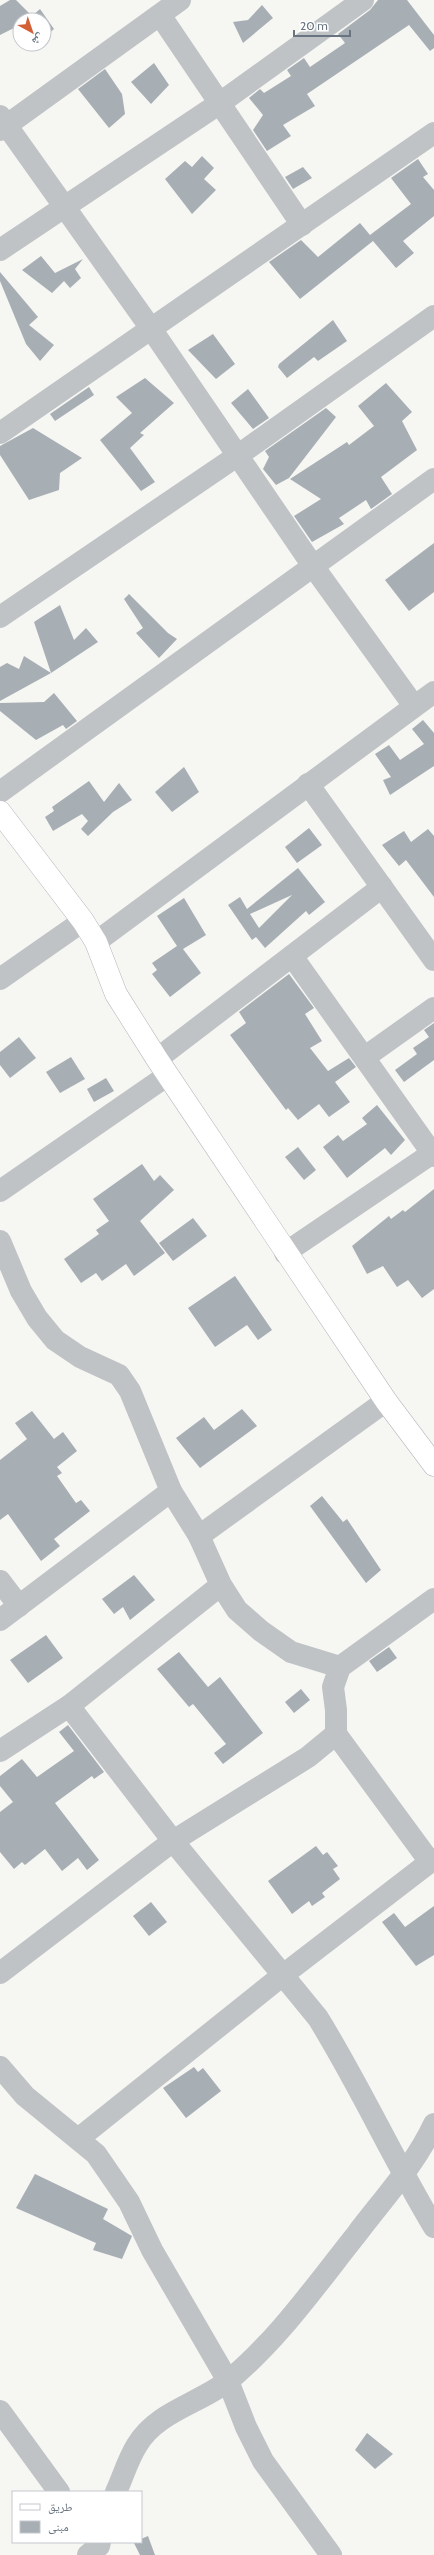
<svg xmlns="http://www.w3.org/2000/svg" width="434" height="2555" font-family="Cabin,'Noto Naskh Arabic',sans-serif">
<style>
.building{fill:#a8afb4;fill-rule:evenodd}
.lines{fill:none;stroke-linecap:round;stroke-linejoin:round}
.secondary-casing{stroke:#b4b8bc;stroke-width:23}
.street{stroke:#bfc3c6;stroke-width:22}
.secondary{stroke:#fff;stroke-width:22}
</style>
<rect width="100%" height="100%" fill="#f6f6f3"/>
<g class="building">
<polygon points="10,0 16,0 32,16 40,9 54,29 44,38 44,20 20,20 20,34 14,28 0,35 0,6"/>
<polygon points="378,0 407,0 434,35 434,48 430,51 409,25 307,94 315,106 283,125 291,136 267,151 253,130 263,115 249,98 260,89 264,93 291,76 287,70 304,58 310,67 345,43 338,34 370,10"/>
<polygon points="262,5 273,18 243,43 233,22 248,20"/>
<polygon points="154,63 169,85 151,104 131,82"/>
<polygon points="105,69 122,94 125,114 109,128 78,89"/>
<polygon points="202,156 214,168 204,179 216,190 192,214 165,179 185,161 192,167"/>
<polygon points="418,159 428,174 423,177 434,190 434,216 403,241 414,253 396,268 373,241 300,299 269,262 301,240 318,257 360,223 370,235 411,204 391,178"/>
<polygon points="303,167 312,178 293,189 285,177"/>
<polygon points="41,256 55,273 83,259 75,269 81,278 70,288 64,281 52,293 22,270"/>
<polygon points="0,272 38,317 29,325 54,345 40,361 26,344 0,281"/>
<polygon points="333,320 347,341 318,361 314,357 287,378 278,367 279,364"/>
<polygon points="213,334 235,364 216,379 188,350"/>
<polygon points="145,378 174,403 140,433 144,435 130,448 155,482 141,491 100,440 132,413 116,397"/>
<polygon points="386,383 412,412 402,421 417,450 381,477 392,494 371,509 366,500 339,518 344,524 312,542 294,516 321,499 290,479 347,442 349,445 374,426 358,406"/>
<polygon points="89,387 94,395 55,421 50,414"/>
<polygon points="248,389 269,418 253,429 231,403"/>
<polygon points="326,408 336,417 289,478 276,485 263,469 269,457 265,451"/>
<polygon points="33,428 82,458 60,473 59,490 29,500 0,455 0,446"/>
<polygon points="434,543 434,592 409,611 385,580"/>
<polygon points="129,594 168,633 177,639 159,658 136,633 143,628 124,599"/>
<polygon points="60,605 74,640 86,628 98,642 51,673 34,622"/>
<polygon points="24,656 51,673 0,701 0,667 7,663 19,669"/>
<polygon points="54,693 77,721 66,729 63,725 36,740 0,711 0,703 44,702"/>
<polygon points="423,720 434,733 434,766 390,795 383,780 391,777 375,754 389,745 400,760 424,744 412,729"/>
<polygon points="184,767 199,792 172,812 155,792"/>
<polygon points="89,781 104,802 119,783 132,800 113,812 88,836 81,829 88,821 82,814 53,831 45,817 54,811 52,807"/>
<polygon points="309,828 322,845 297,863 285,847"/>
<polygon points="428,829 434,836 434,897 406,860 399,866 382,845 404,831 411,842"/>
<path d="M 298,868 L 325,902 L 309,915 L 306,911 L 265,948 L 256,937 L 252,940 L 228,905 L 240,897 L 247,909 ZM 292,895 L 259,928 L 250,914 Z"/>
<polygon points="184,898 206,935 183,949 201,973 170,997 152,974 157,970 152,963 177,946 157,916"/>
<polygon points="289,974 314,1008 305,1014 322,1041 310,1048 328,1071 349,1058 356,1067 335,1082 350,1102 329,1117 319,1104 298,1120 288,1108 286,1110 230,1035 246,1023 239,1012"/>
<polygon points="434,1023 434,1060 404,1082 395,1070 417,1054 413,1048 429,1037 424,1030"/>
<polygon points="19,1037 36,1058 10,1078 0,1065 0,1052"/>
<polygon points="71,1057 85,1079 60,1093 46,1072"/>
<polygon points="106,1078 114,1091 94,1102 87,1089"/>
<polygon points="377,1105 405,1140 391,1155 385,1148 347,1178 323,1147 338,1135 343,1141 367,1124 362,1118"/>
<polygon points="298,1147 316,1170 304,1180 285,1157"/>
<polygon points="142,1164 154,1181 160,1175 174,1190 140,1221 165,1253 134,1276 126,1264 102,1281 96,1273 81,1283 64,1259 99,1234 96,1230 109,1221 93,1199"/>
<polygon points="434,1189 434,1289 422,1298 408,1280 397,1287 383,1266 367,1274 352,1246 389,1216 391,1219 403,1210 405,1212"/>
<polygon points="193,1218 207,1236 173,1261 159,1243"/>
<polygon points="235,1276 272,1330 258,1340 247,1325 215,1347 188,1308"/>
<polygon points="242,1409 257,1426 200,1468 176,1438 204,1417 214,1430"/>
<polygon points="32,1411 54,1439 63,1432 77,1451 57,1467 62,1473 57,1476 76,1503 81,1500 90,1511 54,1539 60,1546 41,1561 8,1514 0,1520 0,1460 27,1439 15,1423"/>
<polygon points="322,1496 343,1522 347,1519 381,1570 366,1583 310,1506"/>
<polygon points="134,1575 155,1600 130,1620 123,1607 114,1614 102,1599"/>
<polygon points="46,1635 63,1658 28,1683 10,1660"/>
<polygon points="389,1647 397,1658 377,1672 369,1661"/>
<polygon points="179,1652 208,1687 220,1677 263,1733 223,1764 214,1753 226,1744 193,1704 189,1707 157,1669"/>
<polygon points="301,1689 310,1700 294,1713 285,1702"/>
<polygon points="68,1725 104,1772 94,1779 92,1776 55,1803 99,1860 87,1870 78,1858 62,1871 45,1849 25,1865 22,1862 14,1869 0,1852 0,1812 13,1802 0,1786 0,1776 22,1759 37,1777 74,1751 59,1732"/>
<polygon points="316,1846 323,1855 327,1852 338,1866 333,1869 340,1879 322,1893 325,1897 312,1906 309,1901 292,1914 268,1881"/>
<polygon points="151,1902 167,1922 149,1936 133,1916"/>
<polygon points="434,1906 434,1955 416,1966 382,1922 394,1913 405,1927"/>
<polygon points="194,2067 198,2072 203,2068 221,2091 186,2118 163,2088"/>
<polygon points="35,2174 108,2209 103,2219 132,2236 122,2259 93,2250 96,2243 16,2208"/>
<polygon points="367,2433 393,2454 375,2469 355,2450"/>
<polygon points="148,2536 155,2555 140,2555 134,2543 141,2542 141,2539"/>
</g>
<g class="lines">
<g class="secondary-casing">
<polyline id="secondary" points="0,812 83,921 96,942 116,994 157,1059 386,1401 434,1465"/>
</g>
<g class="street">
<polyline points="160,15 302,225"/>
<polyline points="0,116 152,330 313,566 414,706"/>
<polyline points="0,130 180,0"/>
<polyline points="0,250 220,103 363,0"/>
<polyline points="0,433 434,133"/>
<polyline points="0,617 237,456 434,316"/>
<polyline points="308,784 434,960"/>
<polyline points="0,792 434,479"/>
<polyline points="96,942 434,692"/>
<polyline points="292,956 434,1156"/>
<polyline points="0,979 83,921"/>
<polyline points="365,1057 434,1008"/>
<polyline points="157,1059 382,887"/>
<polyline points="0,1191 168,1075"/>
<polyline points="0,1241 21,1291 37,1318 55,1340 80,1357 119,1375 130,1391 171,1491 199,1536 221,1585 237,1610 261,1631 291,1652 340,1667"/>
<polyline points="285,1253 434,1152"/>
<polyline points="199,1536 386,1401"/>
<polyline points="0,1581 19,1606"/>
<polyline points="0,1620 171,1491"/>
<path d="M 69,1706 L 173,1841 L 318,2018 C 360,2086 393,2159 434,2227"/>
<polyline points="0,1751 69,1706 221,1585"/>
<polyline points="430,1862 336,1734 336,1710 333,1687 340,1667 434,1599"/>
<polyline points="0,1973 173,1841 308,1757 336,1734"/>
<polyline points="0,2067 25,2096 96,2154 129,2202 152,2250 228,2381 246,2427 263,2461 331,2555"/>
<polyline points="78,2139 283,1975 434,1859"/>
<polyline points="0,2411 59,2492"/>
<path d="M 116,2492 C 123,2477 128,2459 137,2445 C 156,2412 200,2403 228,2381 C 278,2340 316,2285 356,2235 C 383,2199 415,2165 434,2124"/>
<polyline points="88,2555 99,2546 100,2542"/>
</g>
<use href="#secondary" class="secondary"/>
</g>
<rect x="12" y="2491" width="130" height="52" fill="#ffffff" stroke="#c3c8cd"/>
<rect x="20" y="2504" width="20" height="6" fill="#ffffff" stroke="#c3c8cd"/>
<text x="48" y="2511" font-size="12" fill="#687581">طريق</text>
<rect x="20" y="2521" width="20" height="12" fill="#a8afb4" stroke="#c3c8cd"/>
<text x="48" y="2531" font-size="12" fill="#687581">مبنى</text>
<g transform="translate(32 32) rotate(140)"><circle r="19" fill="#ffffff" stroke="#c3c8cd"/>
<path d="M0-3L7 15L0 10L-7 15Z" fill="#d25f36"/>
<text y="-6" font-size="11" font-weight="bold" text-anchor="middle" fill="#687581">ش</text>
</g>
<path d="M294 30v6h56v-6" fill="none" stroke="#687581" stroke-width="2"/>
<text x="300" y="30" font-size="12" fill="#687581" stroke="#ffffff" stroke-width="3" paint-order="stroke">20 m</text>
</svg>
